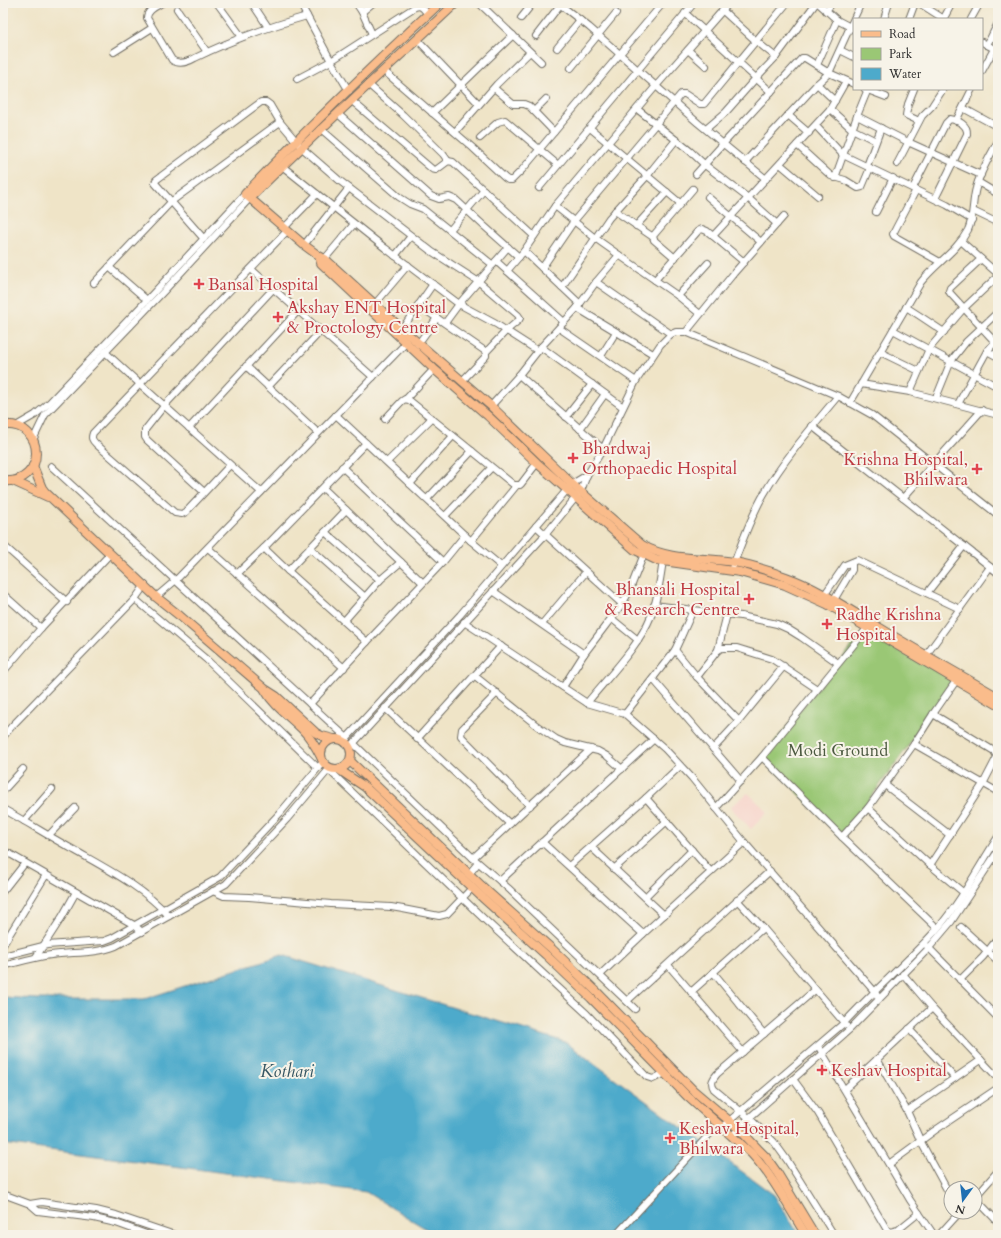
<svg xmlns="http://www.w3.org/2000/svg" width="1001" height="1238" viewBox="0 0 1001 1238" font-family="Cardo,serif">
<style>
.built{fill:#f7d1c8}
.green{fill:#9ac775;stroke:#627950}
.water{fill:#4daacb;stroke:#3c6a7b}
.lines{fill:none;stroke-linecap:round;stroke-linejoin:round}
.minor-casing{stroke:#706c62;stroke-width:8}
.major-casing{stroke:#706c62;stroke-width:10}
.minor{stroke:#fff;stroke-width:6}
.major{stroke:#fabc8b;stroke-width:8}
.health-dot{fill:#e0444e;stroke:#f7f3e8;stroke-width:1.5}
.labels{text-anchor:middle;stroke-width:4;stroke-linejoin:round;paint-order:stroke}
.health-label{font-size:17px;fill:#be3a42;stroke:#f7f3e8;text-anchor:start}
.park-label{font-size:17px;fill:#4c5a41;stroke:#f7f3e8}
.water-label{font-size:18px;font-style:italic;fill:#375763;stroke:#f7f3e8}
</style>
<rect width="100%" height="100%" fill="#f7f3e8"/>
<filter id="ink" filterUnits="userSpaceOnUse"><feTurbulence type="fractalNoise" baseFrequency=".025" numOctaves="2"/><feDisplacementMap in="SourceGraphic" scale="8" xChannelSelector="R" yChannelSelector="G"/><feConvolveMatrix kernelMatrix="1 2 1 2 8 2 1 2 1" color-interpolation-filters="sRGB"/></filter>
<filter id="wash" filterUnits="userSpaceOnUse"><feTurbulence type="fractalNoise" baseFrequency=".012" numOctaves="4" result="noise"/><feDisplacementMap in="SourceGraphic" scale="16" xChannelSelector="R" yChannelSelector="G"/><feGaussianBlur stdDeviation="0.9" result="paint"/><feColorMatrix in="noise" values="0 0 0 0 0 0 0 0 0 0 0 0 0 0 0 0 0 1.4 0 .05"/><feComposite in="paint" operator="in"/></filter>
<g filter="url(#wash)">
<rect width="100%" height="100%" fill="#efe4c7"/>
<path class="built" d="M748 793 768 812 751 829 730 807Z"/>
<path class="green" d="M865 630 956 680 842 837 762 757Z"/>
<path class="water" d="M282 955 565 1042 774 1195 799 1235H436L366 1192 166 1165 3 1144V997L38 999H144Z"/>
</g>
<g filter="url(#ink)">
<g class="lines">
<g class="minor-casing">
<g id="minor">
<path d="M162 3C156 7 147 10 147 18L172 60C179 65 188 62 195 58 231 40 268 27 307 16"/>
<path d="M217 3 242 37"/>
<path d="M252 3 268 27"/>
<path d="M300 3 331 61 349 91"/>
<path d="M356 3 362 12 372 34"/>
<path d="M479 3 541 62"/>
<path d="M558 3 589 27 698 123 766 179"/>
<path d="M818 3 837 20 854 29"/>
<path d="M919 3 944 19"/>
<path d="M177 9 207 52"/>
<path d="M722 10 756 41 776 57"/>
<path d="M826 11 832 3"/>
<path d="M362 12 373 3"/>
<path d="M685 13 771 92"/>
<path d="M521 18 533 3"/>
<path d="M944 18 952 3"/>
<path d="M884 19 889 3"/>
<path d="M909 19 915 3"/>
<path d="M971 19 980 3"/>
<path d="M536 36 560 5"/>
<path d="M417 39 479 104"/>
<path d="M982 42 998 51"/>
<path d="M987 45 998 23"/>
<path d="M557 48 580 20"/>
<path d="M688 50 706 66"/>
<path d="M840 50 854 57"/>
<path d="M114 52 152 28"/>
<path d="M817 65 837 20"/>
<path d="M571 68 616 13"/>
<path d="M384 71 473 148 505 178 508 180H512L522 170 663 3"/>
<path d="M982 71 994 49"/>
<path d="M756 78 776 57 816 3"/>
<path d="M297 79 331 61 415 7C422 4 424 10 428 14"/>
<path d="M368 84 403 115 443 154 448 161"/>
<path d="M817 84 835 101"/>
<path d="M494 88 513 104H524L529 106 554 132"/>
<path d="M865 89 886 97"/>
<path d="M914 89 908 104 906 115 919 121"/>
<path d="M352 101 432 169 436 170 448 161 453 162 534 236"/>
<path d="M963 108 998 127"/>
<path d="M637 109 690 151 705 165 748 198 777 224"/>
<path d="M830 109 852 129 876 141"/>
<path d="M534 111 546 99"/>
<path d="M432 113 513 35"/>
<path d="M338 114 431 196 439 199 449 197 456 200 483 225 519 257"/>
<path d="M788 115 809 133"/>
<path d="M857 116 908 142 981 175"/>
<path d="M956 121 972 89"/>
<path d="M816 126 843 155 947 205 972 220"/>
<path d="M590 128 680 203"/>
<path d="M321 129 399 197 410 204 423 209 493 265"/>
<path d="M706 129 726 112 756 78"/>
<path d="M455 132 497 84 530 52"/>
<path d="M480 138 498 122 505 120 558 165"/>
<path d="M797 145 831 176 845 180 858 188 862 187 870 168"/>
<path d="M745 162 817 84 829 73 861 3"/>
<path d="M780 164 818 196"/>
<path d="M897 164 922 116 932 106 943 89"/>
<path d="M282 166 385 248 459 304 496 324 538 351"/>
<path d="M867 166 881 128"/>
<path d="M696 174 723 144 802 58H805L829 73 854 84"/>
<path d="M835 178 857 116 868 89"/>
<path d="M978 182 998 194"/>
<path d="M539 188 694 3"/>
<path d="M913 188 946 123 950 119C958 120 968 125 967 134L935 199"/>
<path d="M916 190 896 228 893 234 894 236 940 262"/>
<path d="M708 197 761 242"/>
<path d="M555 206 595 238 619 255"/>
<path d="M615 211 653 237"/>
<path d="M973 211 998 223"/>
<path d="M876 212 893 178"/>
<path d="M636 226 667 192"/>
<path d="M284 228 317 194"/>
<path d="M450 230 484 190"/>
<path d="M713 236 830 109 846 81"/>
<path d="M204 239 155 183 156 180 261 102H266L270 105 280 122 302 148 340 181 431 251 479 282 518 315 520 318 519 320 506 331 486 352"/>
<path d="M961 241 998 274"/>
<path d="M304 245 349 188"/>
<path d="M524 251 580 304"/>
<path d="M395 256 411 236"/>
<path d="M675 258 654 240 653 236 693 189"/>
<path d="M981 259 950 288 949 291 950 293 995 342"/>
<path d="M323 261 354 224"/>
<path d="M496 261 564 322"/>
<path d="M109 267 147 300"/>
<path d="M542 268 574 221 681 94H685L700 104H704L787 3"/>
<path d="M251 269 373 377"/>
<path d="M507 271 524 251 555 206 656 86 729 3"/>
<path d="M655 280 698 231 702 229 707 231 744 262"/>
<path d="M596 282 671 334"/>
<path d="M94 283 172 201 280 122"/>
<path d="M562 287 609 218 647 176 676 140"/>
<path d="M678 296 708 263"/>
<path d="M375 304 408 265"/>
<path d="M418 305 485 351 486 354V356L462 381"/>
<path d="M906 307 920 316 944 332"/>
<path d="M577 308 653 354"/>
<path d="M445 323 459 304 508 247"/>
<path d="M559 328 636 381"/>
<path d="M402 329 433 284"/>
<path d="M893 330 998 387"/>
<path d="M686 332 734 273 784 216"/>
<path d="M418 344 437 318"/>
<path d="M541 347 623 407"/>
<path d="M987 351 998 357"/>
<path d="M105 352 140 384 261 492"/>
<path d="M880 352 919 371"/>
<path d="M601 356 616 332"/>
<path d="M246 366 318 433"/>
<path d="M519 375 603 449"/>
<path d="M861 384 910 392 998 415"/>
<path d="M268 387 321 331"/>
<path d="M910 392 929 349 964 308 998 276"/>
<path d="M936 398 951 361 966 342 998 312"/>
<path d="M406 399 434 369"/>
<path d="M850 403 921 282C935 264 957 251 968 230 974 217 972 202 976 188 980 172 990 156 998 141"/>
<path d="M958 404 987 351 998 339"/>
<path d="M491 406 519 375 541 347 577 308 596 282 619 255 678 296 700 314"/>
<path d="M336 415 471 541 501 566"/>
<path d="M566 417 592 384"/>
<path d="M385 419 402 401 405 399 409 400 514 485H520L521 484 537 463"/>
<path d="M16 426 35 415 49 403 147 300 245 194"/>
<path d="M812 426 998 573"/>
<path d="M189 428 298 311"/>
<path d="M580 429 605 394"/>
<path d="M33 440 45 415 164 291 250 198"/>
<path d="M387 462 432 418"/>
<path d="M230 465 186 512 182 514 175 513 96 444C92 440 91 438 93 433L287 231"/>
<path d="M51 466 347 738"/>
<path d="M342 467 443 562"/>
<path d="M410 484 453 436"/>
<path d="M323 488 422 582"/>
<path d="M204 492 147 440 145 437V430L164 406 273 289"/>
<path d="M903 498 982 410"/>
<path d="M427 499 472 451"/>
<path d="M445 516 491 468"/>
<path d="M536 526 622 604"/>
<path d="M325 532 380 580"/>
<path d="M471 541 516 486"/>
<path d="M3 545 67 602"/>
<path d="M208 548 344 668"/>
<path d="M264 548 288 571 367 642"/>
<path d="M310 548 365 597"/>
<path d="M288 571 346 510"/>
<path d="M731 571C741 545 750 518 764 494 784 459 812 427 838 396"/>
<path d="M237 574 264 548 366 443"/>
<path d="M493 591 584 654"/>
<path d="M927 593 964 546"/>
<path d="M3 594 41 628"/>
<path d="M825 594 845 565 857 560 960 609"/>
<path d="M156 597 176 580 406 343"/>
<path d="M135 599 207 660 318 768"/>
<path d="M834 600 852 570V563"/>
<path d="M654 605 741 616 777 624 788 629 801 637 838 663"/>
<path d="M611 618 638 640"/>
<path d="M344 621 380 580 401 562"/>
<path d="M464 622 587 703 625 714 665 749 692 778 744 842 875 992 879 999"/>
<path d="M542 624 586 572"/>
<path d="M675 650 697 677 739 721"/>
<path d="M718 650 727 614"/>
<path d="M924 658 990 567"/>
<path d="M3 672 41 628 110 554"/>
<path d="M475 676 536 725 556 739 565 743 598 751 607 756 622 769"/>
<path d="M697 677 718 650 722 648H737L772 659 817 689"/>
<path d="M653 679 741 781"/>
<path d="M563 687 584 654 622 604 629 592 644 554"/>
<path d="M497 693 462 729 461 736 530 806"/>
<path d="M587 703C608 677 639 646 651 616 658 599 660 579 663 561"/>
<path d="M310 704 367 642 443 562 465 535"/>
<path d="M385 708 510 824"/>
<path d="M625 714 675 650 681 637 693 610"/>
<path d="M3 737 12 726 135 599 145 585"/>
<path d="M417 739 501 646"/>
<path d="M344 741 460 615 572 484 587 475"/>
<path d="M353 743 473 858 508 888 635 1009"/>
<path d="M914 744 998 792"/>
<path d="M350 747 545 535 581 491 587 475 603 449 636 381 660 345 671 334 676 332H686L693 335 838 396 872 415 998 515"/>
<path d="M713 749 739 721 784 666"/>
<path d="M762 757 842 837 937 928"/>
<path d="M329 770 484 919 587 1014 647 1077 653 1079 665 1073"/>
<path d="M885 785 950 835"/>
<path d="M3 791 23 769"/>
<path d="M646 798 711 872"/>
<path d="M716 808 762 757 869 626"/>
<path d="M868 808 930 865 964 893"/>
<path d="M3 809C27 822 50 837 74 850 107 869 143 887 169 916"/>
<path d="M24 821 52 789"/>
<path d="M49 835 75 808"/>
<path d="M842 837 868 808 914 744 933 714 958 678"/>
<path d="M542 842 643 934"/>
<path d="M591 847 664 915"/>
<path d="M3 850 134 925 142 932"/>
<path d="M473 858 591 749"/>
<path d="M930 865 983 784 997 757 994 751 933 714"/>
<path d="M569 866 646 798 680 766"/>
<path d="M614 869 667 821"/>
<path d="M469 874 478 863"/>
<path d="M500 881 654 739"/>
<path d="M3 891 25 863"/>
<path d="M213 891 224 896 249 897 331 904 391 907 403 909 439 916 447 914 472 888"/>
<path d="M645 897 692 850"/>
<path d="M737 900 763 928 846 1025"/>
<path d="M961 927 998 961"/>
<path d="M3 945 46 875"/>
<path d="M926 945 998 1018"/>
<path d="M3 956 47 945 104 941 112 938 220 877 280 813 323 762"/>
<path d="M36 957 62 917 76 892"/>
<path d="M668 965 743 1052"/>
<path d="M3 966C19 962 35 957 51 955 73 952 96 954 116 946L226 884 287 819 330 768"/>
<path d="M713 972 764 1034"/>
<path d="M903 974 932 1008 998 1078"/>
<path d="M600 975 643 934 744 842"/>
<path d="M960 980 983 957 998 938"/>
<path d="M815 990 717 1074C713 1079 710 1083 714 1089L749 1118 774 1142 787 1160 834 1235"/>
<path d="M691 992 763 928"/>
<path d="M627 1001 770 871"/>
<path d="M909 1029 955 1078"/>
<path d="M820 1049 910 1200 934 1235"/>
<path d="M877 1059 907 1111 921 1142 951 1197"/>
<path d="M793 1079 818 1113 887 1230 890 1232 898 1230 919 1213"/>
<path d="M845 1089 932 1008"/>
<path d="M907 1111 981 1060"/>
<path d="M722 1127 844 1023C874 990 908 962 938 928 962 900 978 868 998 837"/>
<path d="M732 1136 749 1118 850 1029 929 948 951 922 998 851"/>
<path d="M889 1164 934 1131 998 1088"/>
<path d="M3 1194 30 1204 38 1211 94 1218 116 1223 149 1235"/>
<path d="M975 1197 998 1171"/>
<path d="M975 1198 998 1222"/>
<path d="M30 1204 42 1202 96 1210 116 1215 175 1235"/>
<path d="M616 1235 719 1124"/>
<path d="M939 1235 960 1212"/>
<path d="M996 1235 998 1233"/>
</g>
</g>
<g class="major-casing">
<g id="major">
<path d="M440 3C373 65 308 128 245 194L304 245 319 256 325 259 402 329 491 406 572 484 642 545C669 561 703 557 734 562 751 565 770 571 786 577 820 589 849 610 880 628 919 652 959 674 998 697"/>
<path d="M250 198C317 131 387 68 456 3"/>
<path d="M319 256 321 263 434 369 488 416 537 463 635 550 656 560 740 572 785 585 827 604 895 644 998 705"/>
<path d="M3 425C47 421 47 485 3 481"/>
<path d="M33 466 42 488 45 492 156 597 180 616 265 689 276 696 316 733 322 736 334 739"/>
<path d="M13 481 48 497"/>
<path d="M265 690C274 706 289 716 302 729 310 737 316 747 321 757"/>
<circle cx="336" cy="754" r="15"/>
<path d="M350 761 488 892 552 949 597 992 693 1090 739 1129 758 1149 766 1157 778 1174 815 1235"/>
<path d="M338 769 365 787 483 898 546 955 591 998 687 1096 752 1154C774 1178 789 1208 806 1235"/>
</g>
</g>
<use href="#minor" class="minor"/>
<use href="#major" class="major"/>
</g>
</g>
<g class="health-dot">
<path d="M197 278h4v4h4v4h-4v4h-4v-4h-4v-4h4z"/>
<path d="M276 311h4v4h4v4h-4v4h-4v-4h-4v-4h4z"/>
<path d="M571 452h4v4h4v4h-4v4h-4v-4h-4v-4h4z"/>
<path d="M975 463h4v4h4v4h-4v4h-4v-4h-4v-4h4z"/>
<path d="M747 593h4v4h4v4h-4v4h-4v-4h-4v-4h4z"/>
<path d="M825 618h4v4h4v4h-4v4h-4v-4h-4v-4h4z"/>
<path d="M820 1064h4v4h4v4h-4v4h-4v-4h-4v-4h4z"/>
<path d="M668 1132h4v4h4v4h-4v4h-4v-4h-4v-4h4z"/>
</g>
<g class="labels">
<g class="health-label">
<text x="208" y="290">Bansal Hospital</text>
<text x="287" y="313">Akshay ENT Hospital<tspan x="287" dy="20">&amp; Proctology Centre</tspan></text>
<text x="582" y="454">Bhardwaj<tspan x="582" dy="20">Orthopaedic Hospital</tspan></text>
<text x="968" y="465" text-anchor="end">Krishna Hospital,<tspan x="968" dy="20">Bhilwara</tspan></text>
<text x="740" y="595" text-anchor="end">Bhansali Hospital<tspan x="740" dy="20">&amp; Research Centre</tspan></text>
<text x="836" y="620">Radhe Krishna<tspan x="836" dy="20">Hospital</tspan></text>
<text x="831" y="1076">Keshav Hospital</text>
<text x="679" y="1134">Keshav Hospital,<tspan x="679" dy="20">Bhilwara</tspan></text>
</g>
<g class="park-label">
<text x="838" y="756">Modi Ground</text>
</g>
<g class="water-label">
<text x="287" y="1077">Kothari</text>
</g>
</g>
<rect width="1001" height="1238" fill="none" stroke="#f7f3e8" stroke-width="16"/>
<rect x="853" y="18" width="130" height="72" fill="#f7f3e8" stroke="#a5a39c"/>
<rect x="861" y="31" width="20" height="6" fill="#fabc8b" stroke="#a5a39c"/>
<text x="889" y="38" font-size="12" fill="#2b2b2b">Road</text>
<rect x="861" y="48" width="20" height="12" fill="#9ac775" stroke="#a5a39c"/>
<text x="889" y="58" font-size="12" fill="#2b2b2b">Park</text>
<rect x="861" y="68" width="20" height="12" fill="#4daacb" stroke="#a5a39c"/>
<text x="889" y="78" font-size="12" fill="#2b2b2b">Water</text>
<g transform="translate(963 1200) rotate(195)"><circle r="19" fill="#f7f3e8" stroke="#a5a39c"/>
<path d="M0-3L7 15L0 10L-7 15Z" fill="#1f6fb2"/>
<text y="-6" font-size="11" font-weight="bold" text-anchor="middle" fill="#2b2b2b">N</text>
</g>
</svg>
